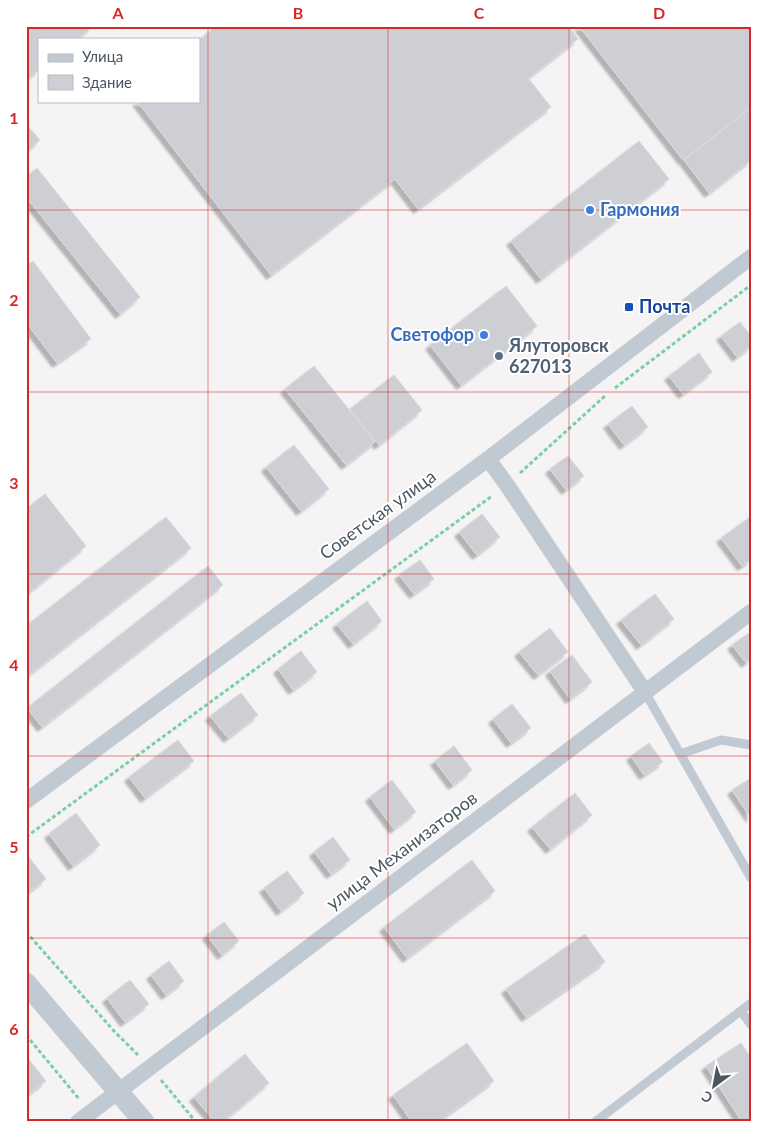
<svg xmlns="http://www.w3.org/2000/svg" width="777" height="1148" viewBox="0 0 777 1148" font-family="Lato,sans-serif">
<style>
.building{fill:#cdcfd5;stroke:#d7d9de;filter:url(#shadow)}
.lines{fill:none;stroke-linecap:round;stroke-linejoin:round}
.path{stroke:#7ad0a6;stroke-width:3;stroke-dasharray:4 2.5;stroke-linecap:butt}
.service{stroke:#c1cad2;stroke-width:9}
.minor{stroke:#c1cad2;stroke-width:16}
.tertiary{stroke:#c1cad2;stroke-width:21}
.grid{fill:none;stroke:#d62828;stroke-width:1;stroke-opacity:0.55}
.shop-dot{fill:#3f7fe0;stroke:#fff;stroke-width:2}
.transit-dot{fill:#1a4fb4;stroke:#fff;stroke-width:2}
.service-dot{fill:#5c6f8a;stroke:#fff;stroke-width:2}
.labels{text-anchor:middle;stroke-width:4;stroke-linejoin:round;paint-order:stroke}
.shop-label{font-size:18px;font-weight:bold;fill:#366cbe;stroke:#fff;text-anchor:start}
.transit-label{font-size:18px;font-weight:bold;fill:#164399;stroke:#fff;text-anchor:start}
.service-label{font-size:18px;font-weight:bold;fill:#4e5e75;stroke:#fff;text-anchor:start}
.street-label{font-size:18px;fill:#4a5661;stroke:#fff}
.neatline{fill:none;stroke:#d62828;stroke-width:2}
.grid-label{font-size:16px;text-anchor:middle;font-weight:bold;fill:#d62828}
</style>
<defs>
<filter id="shadow"><feDropShadow dx="-4.5" dy="4.5" stdDeviation="1" flood-color="#0004"/></filter>
</defs>
<rect width="100%" height="100%" fill="#f5f3f3"/>
<g class="building">
<path d="M93 26 77 39H39V70L26 80 27 26Z"/>
<path d="M216 26H568L578 39 528 78 551 107 418 209 395 179 271 275 137 101H199V40Z"/>
<path d="M579 26H751V107L683 160Z"/>
<path d="M751 108V160L709 193 684 160Z"/>
<path d="M26 124 40 140 26 152Z"/>
<path d="M639 141 669 179 541 279 511 241Z"/>
<path d="M37 168 140 297 120 314 26 197V177Z"/>
<path d="M33 261 91 339 57 363 26 322V266Z"/>
<path d="M506 286 537 326 461 385 430 345Z"/>
<path d="M740 322 751 336V346L737 357 721 336Z"/>
<path d="M699 353 712 372 683 394 669 376Z"/>
<path d="M314 366 375 442 346 465 285 389Z"/>
<path d="M394 375 422 410 379 445 350 409Z"/>
<path d="M632 406 648 427 624 445 608 424Z"/>
<path d="M294 445 329 489 301 511 266 467Z"/>
<path d="M568 456 584 476 566 490 550 469Z"/>
<path d="M45 494 86 546 26 595V509Z"/>
<path d="M482 514 500 537 477 555 459 532Z"/>
<path d="M166 517 191 548 26 677V626Z"/>
<path d="M750 517 751 560 742 566 721 538Z"/>
<path d="M420 560 434 579 414 594 399 575Z"/>
<path d="M208 566 223 585 42 727 27 708Z"/>
<path d="M655 594 674 619 641 645 621 620Z"/>
<path d="M367 601 382 621 353 644 337 624Z"/>
<path d="M550 628 568 652 538 675 519 652Z"/>
<path d="M749 633 751 636V659L746 663 732 645Z"/>
<path d="M301 651 317 672 293 690 278 669Z"/>
<path d="M572 655 592 682 570 699 550 671Z"/>
<path d="M241 693 258 715 228 738 210 716Z"/>
<path d="M512 704 531 728 511 743 493 719Z"/>
<path d="M178 740 194 761 145 798 129 777Z"/>
<path d="M649 743 663 762 644 775 631 756Z"/>
<path d="M454 746 472 770 453 785 435 761Z"/>
<path d="M751 778V818L732 790Z"/>
<path d="M392 780 416 812 394 829 370 797Z"/>
<path d="M575 793 592 815 550 849 532 827Z"/>
<path d="M76 813 100 845 73 866 49 834Z"/>
<path d="M333 837 350 860 331 874 314 852Z"/>
<path d="M28 856 46 879 26 894V857Z"/>
<path d="M472 860 495 891 407 958 384 927Z"/>
<path d="M287 871 304 893 281 911 264 888Z"/>
<path d="M224 922 239 941 222 955 207 935Z"/>
<path d="M585 934 605 962 526 1017 506 989Z"/>
<path d="M169 961 184 981 166 995 151 975Z"/>
<path d="M130 980 149 1004 125 1022 107 998Z"/>
<path d="M467 1043 494 1081 437 1122H412L393 1095Z"/>
<path d="M741 1043 751 1058V1122H742L706 1066Z"/>
<path d="M245 1054 269 1083 222 1122H215L194 1097Z"/>
<path d="M27 1057 46 1081 26 1096V1058Z"/>
</g>
<g class="lines">
<g class="path">
<path d="M615 388 751 285"/>
<path d="M520 473 606 395"/>
<path d="M26 837 492 496"/>
<path d="M26 932 114 1031 138 1055"/>
<path d="M26 1035 79 1099"/>
<path d="M161 1080 196 1122"/>
</g>
<g class="service">
<path d="M645 692 751 878"/>
<path d="M680 754 721 740 751 745"/>
<path d="M741 1011 751 1025"/>
<path d="M595 1122 751 1003"/>
</g>
<g class="minor">
<path d="M488 459 507 485 645 692"/>
<path d="M26 801 488 459 751 257"/>
<path d="M78 1122 751 612"/>
</g>
<path class="tertiary" d="M26 983 144 1122"/>
</g>
<path class="grid" d="M208 26V1122M388 26V1122M569 26V1122M26 210H751M26 392H751M26 574H751M26 756H751M26 938H751"/>
<g class="shop-dot">
<circle cx="590" cy="210" r="5"/>
<circle cx="484" cy="335" r="5"/>
</g>
<rect class="transit-dot" x="624" y="302" width="10" height="10" rx="2.5"/>
<circle class="service-dot" cx="499" cy="356" r="5"/>
<g class="labels">
<g class="shop-label">
<text x="600" y="216">Гармония</text>
<text x="474" y="341" text-anchor="end">Светофор</text>
</g>
<g class="transit-label">
<text x="639" y="313">Почта</text>
</g>
<g class="service-label">
<text x="509" y="352">Ялуторовск<tspan x="509" dy="21">627013</tspan></text>
</g>
<g class="street-label">
<text transform="translate(378 515) rotate(-36)" y="6">Советская улица</text>
<text transform="translate(402 851) rotate(-37)" y="6">улица Механизаторов</text>
</g>
</g>
<rect width="777" height="1148" fill="none" stroke="#ffffff" stroke-width="55"/>
<rect x="38" y="38" width="162" height="65" fill="#ffffff" stroke="#b7bbc0"/>
<rect x="48" y="54" width="25" height="8" fill="#c1cad2" stroke="#b7bbc0"/>
<text x="82" y="62" font-size="15" fill="#4a5661">Улица</text>
<rect x="48" y="75" width="25" height="15" fill="#cdcfd5" stroke="#b7bbc0"/>
<text x="82" y="88" font-size="15" fill="#4a5661">Здание</text>
<g transform="translate(714 1086) rotate(212)" stroke="#ffffff" stroke-width="4" paint-order="stroke">
<path d="M0-4L9 19L0 12L-9 19Z" fill="#4a5661"/>
<text y="-8" font-size="14" font-weight="bold" text-anchor="middle" fill="#4a5661">С</text>
</g>
<rect x="28" y="28" width="722" height="1092" class="neatline"/>
<g class="grid-label">
<text x="118" y="19">A</text>
<text x="298" y="19">B</text>
<text x="479" y="19">C</text>
<text x="659" y="19">D</text>
<text x="14" y="124">1</text>
<text x="14" y="306">2</text>
<text x="14" y="489">3</text>
<text x="14" y="671">4</text>
<text x="14" y="853">5</text>
<text x="14" y="1035">6</text>
</g>
</svg>
